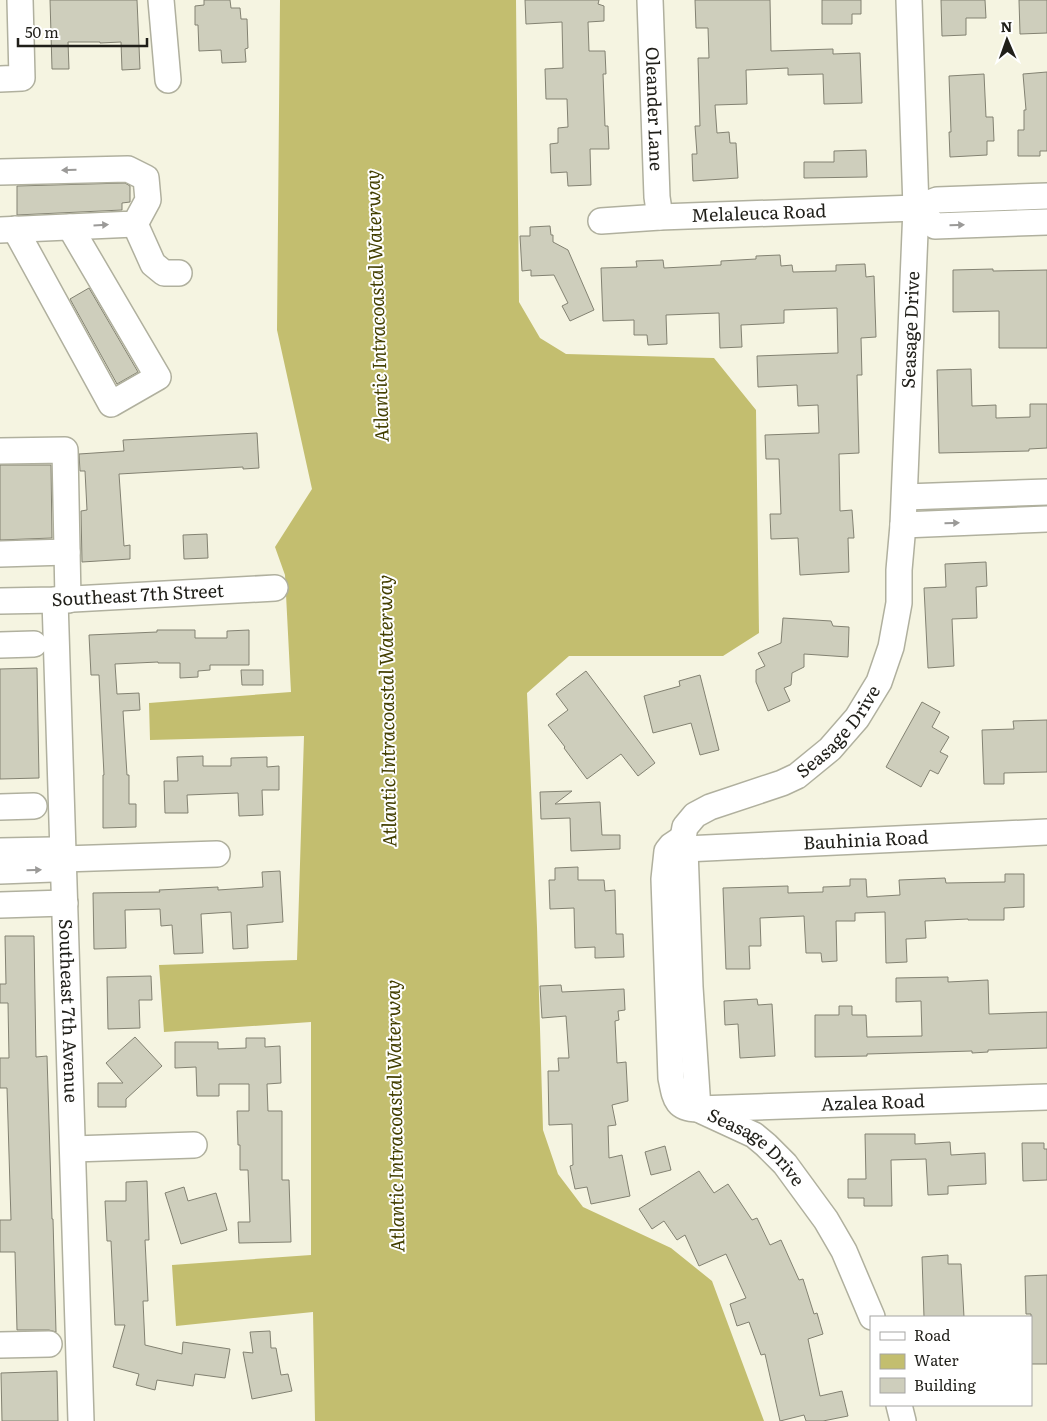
<svg xmlns="http://www.w3.org/2000/svg" width="1047" height="1421" viewBox="0 0 1047 1421" font-family="Literata,serif">
<style>
.water{fill:#c3be6f}
.building{fill:#cecebc;stroke:#838272}
.lines{fill:none;stroke-linecap:round;stroke-linejoin:round}
.minor-casing{stroke:#b0b09e;stroke-width:28}
.minor{stroke:#fff;stroke-width:25}
.oneway{fill:#9b9a98}
.labels{text-anchor:middle;stroke-width:4;stroke-linejoin:round;paint-order:stroke}
.street-label{font-size:18px;fill:#201f19;stroke:#fff}
.water-label{font-size:19px;font-style:italic;fill:#433f00;stroke:#fff}
</style>
<rect width="100%" height="100%" fill="#f5f4e1"/>
<path class="water" d="M280 0H516L519 302 540 338 566 354 714 358 756 410 759 633 723 656H569L527 693 537 927 543 1130 558 1174 583 1207 671 1248 712 1281 764 1421H315L313 1312 176 1326 172 1265 311 1255V1022L164 1032 159 965 297 960 304 736 150 740 149 703 291 692 285 575 275 547 312 489 277 330Z"/>
<g class="building">
<path d="M50 0H137L140 69 122 70 121 42 100 43V42H68L69 69H52Z"/>
<path d="M204 0H230L231 8H240L241 19H247L248 48 245 49 246 62 222 63 221 50 199 51 198 25H195V6L204 5Z"/>
<path d="M525 0H599L598 4 604 6V21L588 22 589 51H605L606 74H603L605 126H608L609 149H590L591 185 568 186 567 172 551 173 550 144 558 143V128L568 127 567 99H546L545 69 563 68 562 22 526 24Z"/>
<path d="M695 0H770L771 51 833 49V54L860 53 862 103 824 104 823 74 788 75V68L746 70 747 104 715 105 717 133 729 132 730 143H736L738 178 693 181 692 154H697L695 126H700L698 58H709L708 28H696Z"/>
<path d="M822 0H861V14H852V24H822Z"/>
<path d="M941 0H985L986 18H966V35L942 36Z"/>
<path d="M1019 0H1047V33L1020 34Z"/>
<path d="M1047 72V151H1040V156H1018V130H1024V110H1026L1023 74Z"/>
<path d="M984 74 986 117H993L994 141H987V155L950 157 949 132H951L949 76Z"/>
<path d="M866 150 867 177 804 178V162H834V151Z"/>
<path d="M125 183 130 186V202L122 203V210L17 215V186Z"/>
<path d="M550 226 551 235H553V242L568 250 594 310 570 321 562 306 568 303 554 275 531 276V270L522 271 520 236H530V227Z"/>
<path d="M780 255 781 266 792 265 793 272 836 271V265L865 264 866 277 874 276 876 337 861 338 862 375H857L859 453 839 454 840 511 852 510 854 538H848L849 572 800 575 798 538 771 539 770 514H781L779 459H766L765 435 819 433 818 405 798 406 797 385 758 387 757 356 838 353 837 308 784 310V323L741 325 742 347 720 348 719 313 666 315 667 344 648 345 647 335H634V320L603 321 601 268 637 267 636 261 663 260 664 268 721 265V261L756 259V256Z"/>
<path d="M993 269V271L1047 270V348H999V311L953 312V270Z"/>
<path d="M89 288 138 372 117 384 70 299Z"/>
<path d="M971 369 972 406 996 405V418L1030 417V404H1047V448L1029 449V451L939 453 937 370Z"/>
<path d="M257 433 259 468 243 469V467L119 474 124 546 130 545V559L82 562 81 511 87 510 85 471H80L79 454 124 451 123 440Z"/>
<path d="M0 465H51L52 538 0 540Z"/>
<path d="M207 534 208 558 184 559 183 535Z"/>
<path d="M986 562 987 586 976 587 977 618 952 619 954 666 928 668 924 588 946 587 945 564Z"/>
<path d="M783 618 831 621 833 626 849 627 848 657 804 654V667L792 673 791 685 784 688 790 701 768 711 756 682V670L765 666 758 653 781 643Z"/>
<path d="M157 630H195V638H227V631L249 630V665H210V670L198 671V677L180 678V663H158V662L115 664 117 694 139 693 140 710 123 711 127 775H129V804H136V827L103 828V775H104L99 675H91L89 635 157 632Z"/>
<path d="M37 668 39 778 0 779V669Z"/>
<path d="M241 670H263V685H242Z"/>
<path d="M586 671 655 763 638 776 621 754 587 779 564 748 565 747 548 725 568 710 556 694Z"/>
<path d="M700 675 719 750 700 755 691 723 653 733 644 696 680 686 679 681Z"/>
<path d="M922 702 940 712 932 727 949 737 940 752 948 756 938 774 930 770 921 787 886 767Z"/>
<path d="M1047 720V772L1004 773V784H984L982 730 1014 729 1013 721Z"/>
<path d="M203 756V766H231V758L267 757V767L279 766V790H262L263 815 239 816 238 793 187 795 188 813H165L164 781H178L177 757Z"/>
<path d="M572 791 555 804 600 802 602 835H620V849L571 851 570 818 541 819 540 792Z"/>
<path d="M578 867V880H604L605 891 615 890 616 934H623L624 957 595 958V947L575 948 574 908 550 909 549 880H555V868Z"/>
<path d="M280 871 283 922 247 925 248 948 233 949 231 912 201 914 203 953 174 954 172 925 161 926 160 909 125 910 126 948 94 949 93 893 160 892 159 890 218 887V890L263 887 262 872Z"/>
<path d="M1005 874H1024V907L1004 908V920H968V919L925 921 926 938 906 939 907 962 886 963 885 912 855 913V921H836L837 961 822 962 821 953H806L804 916 760 918 761 946H749L750 969H726L723 888 788 886V893L823 892V887L850 886V879H866L867 897 900 895 899 880 945 878 946 883 1005 882Z"/>
<path d="M5 936H34L36 1057 47 1056 52 1219H53L56 1332 49 1330H17L15 1252H0V1220H11L7 1088H0V1058H9L8 1003H0V984H6Z"/>
<path d="M151 976 152 1000H139L140 1028 108 1029 107 977Z"/>
<path d="M948 977V982L988 980 989 1014 1047 1012V1048L988 1050V1052L972 1053V1051L867 1054V1056L815 1057V1015H839V1006H852V1015H866L867 1037 922 1036 921 1001 896 1002V978Z"/>
<path d="M561 985 562 992 624 989 625 1010 618 1011 619 1020 615 1021 617 1063 626 1062 628 1101 612 1105 616 1125 608 1126 609 1158 622 1155 630 1196 591 1204 587 1187 575 1189 570 1166 573 1165 572 1124 549 1125 548 1071H559L558 1058H569L566 1016 542 1018 540 986Z"/>
<path d="M757 999 758 1005 772 1004 775 1056 740 1058 738 1024 725 1025 724 1001Z"/>
<path d="M135 1037 162 1066 126 1099V1107H98V1083H123L106 1063Z"/>
<path d="M246 1038H265V1047L280 1046 281 1083 267 1084 268 1111H282V1180H289L291 1242 239 1243 238 1222H250L248 1170H240V1145H238L237 1111H249V1084H219V1096H197L196 1067 175 1068V1042H218V1049L246 1048Z"/>
<path d="M865 1134H915V1144L950 1142 951 1155 985 1153 986 1184 948 1186V1194L928 1195 926 1159 891 1160 892 1206H864V1198H848V1179H866Z"/>
<path d="M1022 1143H1044V1149H1047V1180L1023 1181Z"/>
<path d="M665 1146 671 1170 651 1175 645 1152Z"/>
<path d="M699 1171 714 1193 728 1184 752 1220 757 1218 770 1245 781 1240 799 1280 803 1279 814 1314 817 1313 823 1334 808 1339 820 1396 842 1391 848 1416 823 1421H806L804 1415 780 1421 765 1354 761 1355 749 1322 737 1326 730 1304 746 1298 726 1254 699 1266 685 1235 677 1240 664 1221 652 1229 639 1209Z"/>
<path d="M147 1181 149 1240H145L148 1301H143L145 1345 182 1354 183 1342 230 1349 225 1378 195 1374 193 1386 157 1380 155 1390 136 1385 139 1374 113 1367 125 1325H115L111 1241H107L105 1201H126V1182Z"/>
<path d="M184 1187 188 1201 216 1193 227 1230 181 1244 165 1193Z"/>
<path d="M948 1255V1264H961L964 1317H924L922 1257Z"/>
<path d="M1047 1275V1364H1031V1314H1026L1025 1276Z"/>
<path d="M270 1331 271 1348H276L281 1375 288 1374 292 1391 252 1399 243 1352 253 1353 250 1332Z"/>
<path d="M57 1371 58 1421H2L1 1373Z"/>
</g>
<g class="lines">
<g class="minor-casing">
<g id="minor">
<path d="M161 0 168 80"/>
<path id="s1" d="M650 0 657 197 660 217"/>
<path d="M0 79 22 78 20 0"/>
<path d="M0 172 128 169 146 178 148 200 135 224 0 230"/>
<path d="M916 208 935 226 1047 222"/>
<path id="s2" d="M601 221 660 217 916 208 937 200 1047 196"/>
<path d="M135 224 153 264 164 273H179"/>
<path d="M15 229 111 404 158 377 70 227"/>
<path d="M0 451 65 450 68 600"/>
<path d="M905 497 1047 492"/>
<path d="M903 525 1047 519"/>
<path d="M0 554 67 552"/>
<path id="s3" d="M55 600 81 1421"/>
<path id="s4" d="M0 601 55 600 275 588"/>
<path d="M0 645 34 644"/>
<path d="M0 807 34 806"/>
<path id="s5" d="M683 838 671 846 667 851 664 879 671 1078C675 1097 675 1109 698 1109L1047 1097"/>
<path id="s6" d="M685 849 1047 832"/>
<path d="M0 851 53 850 63 859"/>
<path d="M0 871 53 869 63 859 217 854"/>
<path d="M0 905 65 903"/>
<path id="s7" d="M698 1109 690 987 685 849 683 838 685 827 695 815 710 807 782 783 797 776 830 749 857 718 879 682 891 647 899 603V570L903 525 916 208 909 0"/>
<path id="s8" d="M702 1111 754 1135 766 1145 785 1164 826 1220 844 1251 872 1317"/>
<path d="M73 1149 194 1145"/>
<path d="M0 1345 49 1344"/>
<path d="M899 1405 903 1421"/>
</g>
</g>
<use href="#minor" class="minor"/>
</g>
<defs><path id="oneway-solid" d="M-6-.8H1V-3.2L6.5 0L1 3.2V.8H-6Z" transform="scale(1.25)"/></defs>
<g class="oneway">
<use href="#oneway-solid" transform="translate(69 170) rotate(178)"/>
<use href="#oneway-solid" transform="translate(101 225) rotate(-3)"/>
<use href="#oneway-solid" transform="translate(957 225) rotate(-2)"/>
<use href="#oneway-solid" transform="translate(952 523) rotate(-2)"/>
<use href="#oneway-solid" transform="translate(34 870) rotate(-2)"/>
</g>
<g class="labels">
<g class="street-label">
<text dy="6" stroke="none"><textPath href="#s1" startOffset="109">Oleander Lane</textPath></text>
<text dy="6" stroke="none"><textPath href="#s2" startOffset="158">Melaleuca Road</textPath></text>
<text dy="6" stroke="none"><textPath href="#s7" startOffset="889">Seasage Drive</textPath></text>
<text dy="6" stroke="none"><textPath href="#s4" startOffset="138">Southeast 7th Street</textPath></text>
<text dy="6" stroke="none"><textPath href="#s7" startOffset="469">Seasage Drive</textPath></text>
<text dy="6" stroke="none"><textPath href="#s6" startOffset="181">Bauhinia Road</textPath></text>
<text dy="6" stroke="none"><textPath href="#s3" startOffset="411">Southeast 7th Avenue</textPath></text>
<text dy="6" stroke="none"><textPath href="#s5" startOffset="470">Azalea Road</textPath></text>
<text dy="6" stroke="none"><textPath href="#s8" startOffset="66">Seasage Drive</textPath></text>
</g>
<g class="water-label">
<text transform="translate(377 306) rotate(-92)" y="7">Atlantic Intracoastal Waterway</text>
<text transform="translate(387 711) rotate(-91)" y="7">Atlantic Intracoastal Waterway</text>
<text transform="translate(395 1116) rotate(-91)" y="7">Atlantic Intracoastal Waterway</text>
</g>
</g>
<rect x="870" y="1316" width="162" height="90" fill="#ffffff" stroke="#a6a5a3"/>
<rect x="880" y="1332" width="25" height="8" fill="#ffffff" stroke="#a6a5a3"/>
<text x="914" y="1341" font-size="15" fill="#201f19">Road</text>
<rect x="880" y="1354" width="25" height="15" fill="#c3be6f" stroke="#a6a5a3"/>
<text x="914" y="1366" font-size="15" fill="#201f19">Water</text>
<rect x="880" y="1378" width="25" height="15" fill="#cecebc" stroke="#a6a5a3"/>
<text x="914" y="1391" font-size="15" fill="#201f19">Building</text>
<g transform="translate(1007 40) rotate(358)" stroke="#ffffff" stroke-width="4" paint-order="stroke">
<path d="M0-4L9 19L0 12L-9 19Z" fill="#201f19"/>
<text y="-8" font-size="14" font-weight="bold" text-anchor="middle" fill="#201f19">N</text>
</g>
<path d="M18 38v8h129v-8" fill="none" stroke="#201f19" stroke-width="2.5"/>
<text x="25" y="38" font-size="15" fill="#201f19" stroke="#ffffff" stroke-width="4" paint-order="stroke">50 m</text>
</svg>
